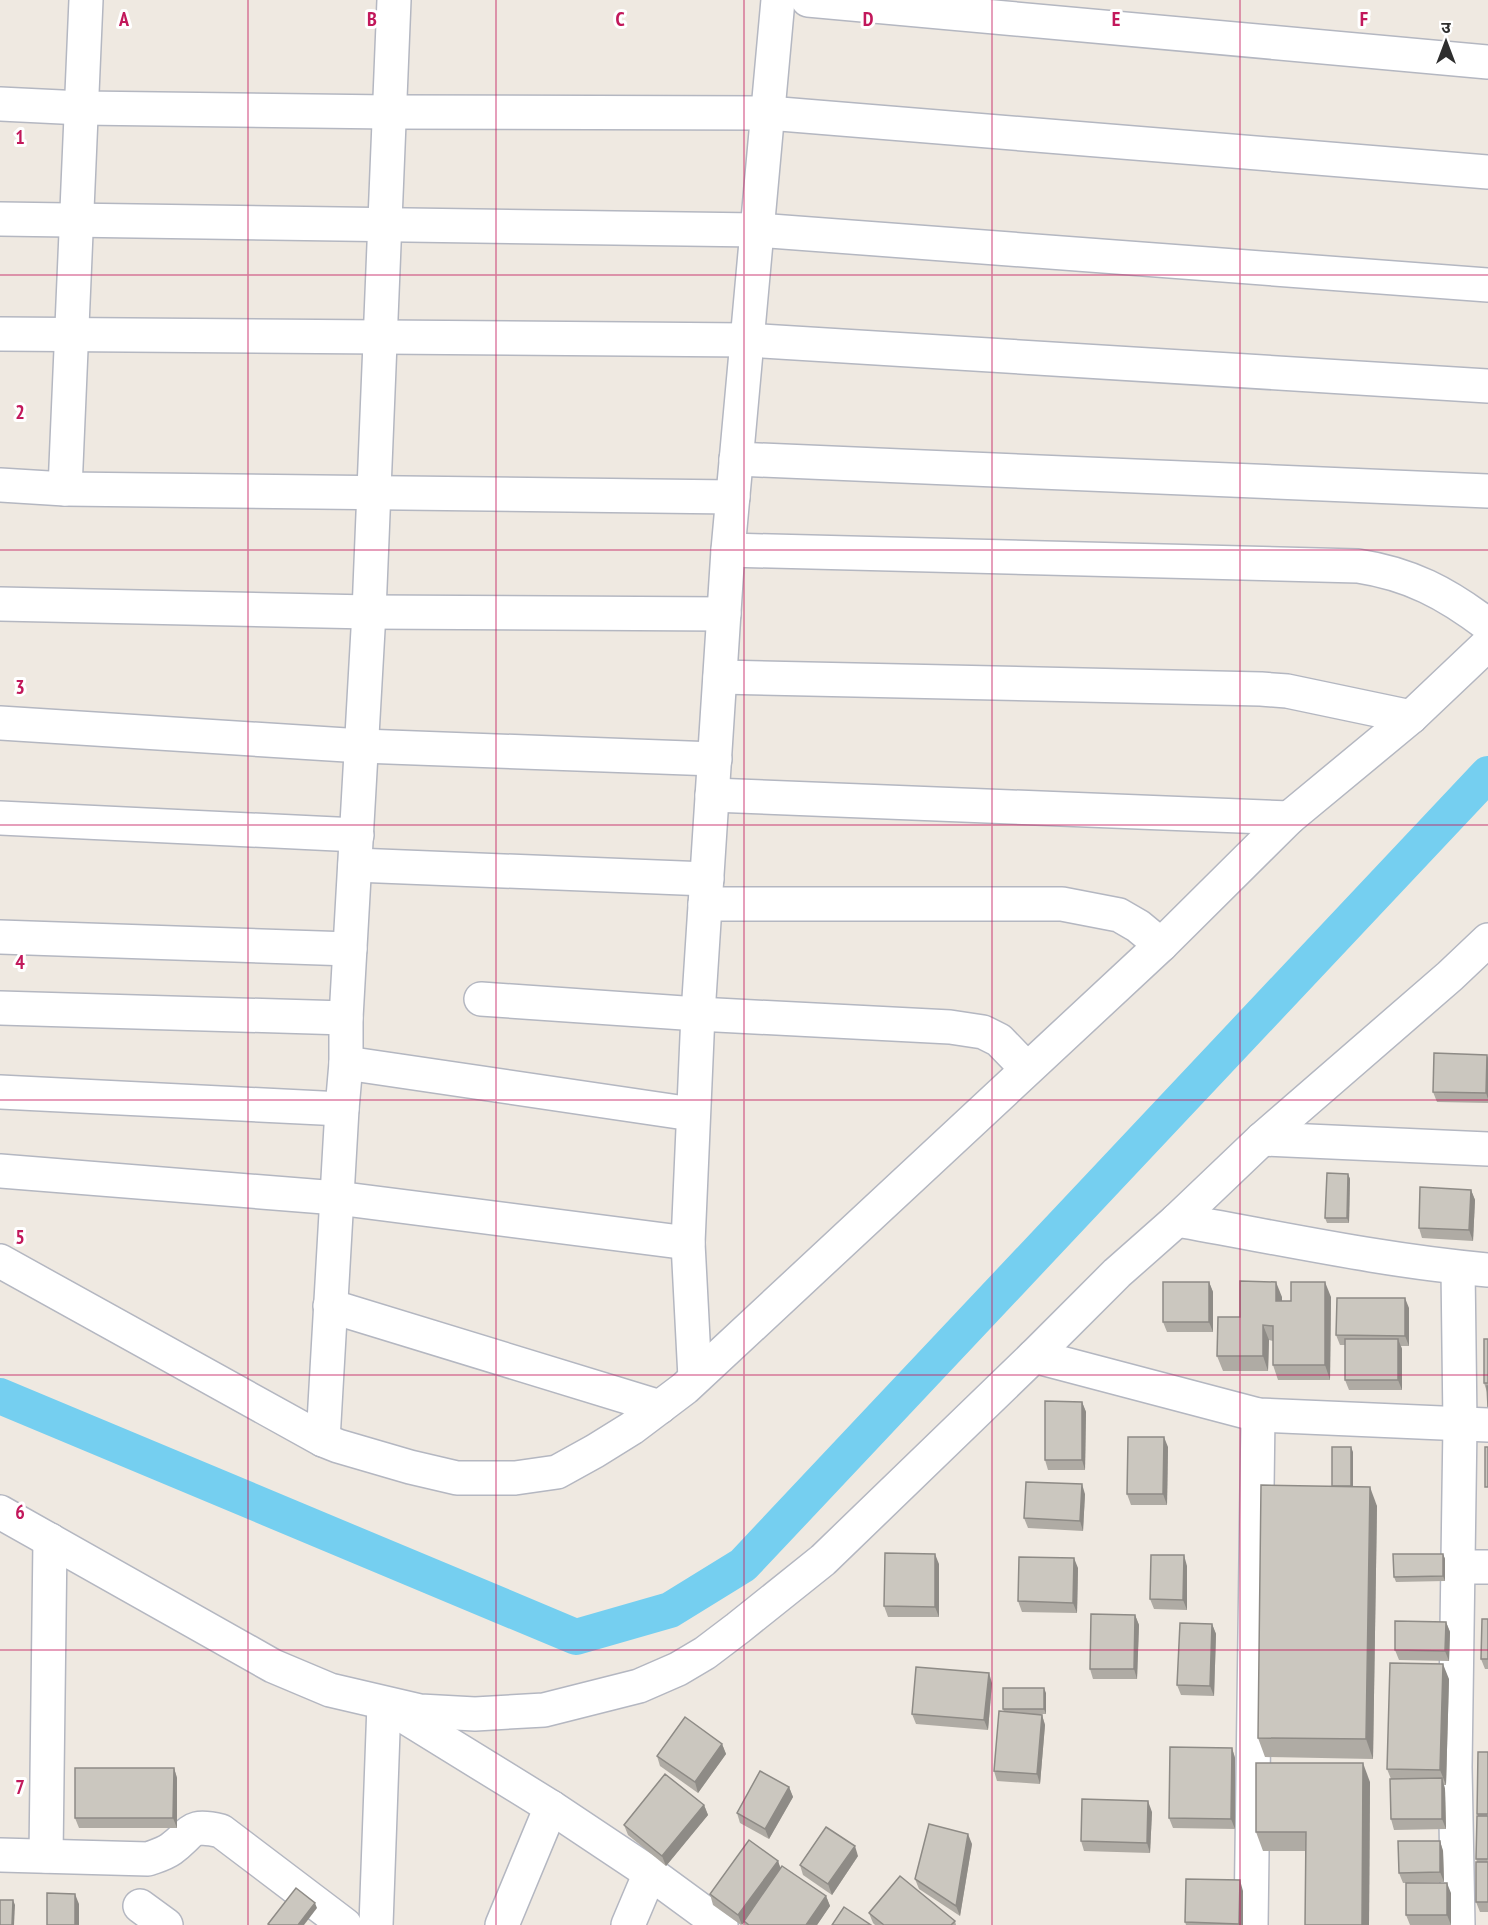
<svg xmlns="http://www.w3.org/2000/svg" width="1488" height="1925" viewBox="0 0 1488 1925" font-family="'PT Sans Narrow','Noto Sans Devanagari',sans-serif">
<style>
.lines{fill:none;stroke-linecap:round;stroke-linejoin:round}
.canal{stroke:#75cff0;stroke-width:36}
.minor-casing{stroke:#b4b7c1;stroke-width:36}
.tertiary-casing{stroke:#b4b7c1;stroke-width:36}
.minor{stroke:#fff;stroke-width:33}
.tertiary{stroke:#fff;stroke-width:33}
.wall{fill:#afaba4}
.shaded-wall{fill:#8e8b86}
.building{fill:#cbc7bf;stroke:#8e8b86;stroke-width:1.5}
.grid{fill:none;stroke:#c2185b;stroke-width:1.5;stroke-opacity:0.55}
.grid-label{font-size:20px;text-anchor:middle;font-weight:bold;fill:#c2185b;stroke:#fff;stroke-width:6;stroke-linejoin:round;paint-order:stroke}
</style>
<rect width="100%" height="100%" fill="#efe9e1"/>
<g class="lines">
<path class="canal" d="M0 1396 576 1637 670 1610 743 1565 1488 774"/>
<g class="minor-casing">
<g id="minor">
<path d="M808 0 1488 62"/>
<path d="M0 104 82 108 389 112 768 113 1488 172"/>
<path d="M0 219 757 230 1488 285"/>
<path d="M0 334 747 340 1488 386"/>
<path d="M736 459 1488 491"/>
<path d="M0 485 65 489 733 497"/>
<path d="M65 489 86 0"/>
<path d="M728 550 1358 566C1410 574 1446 593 1488 625"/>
<path d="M0 604 369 612 724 614"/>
<path d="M720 677 1261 689 1287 691 1411 717"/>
<path d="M0 723 362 746 715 759"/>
<path d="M712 795 1289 818"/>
<path d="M0 818 357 835"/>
<path d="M355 865 707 879"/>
<path d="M705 904H1062L1119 915 1138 926 1161 945"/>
<path d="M0 937 350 949"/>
<path d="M481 999 698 1014 950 1027 983 1032 999 1040 1027 1069"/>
<path d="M0 1008 346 1018"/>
<path d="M346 1063 692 1114"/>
<path d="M0 1092 342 1109"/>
<path d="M1262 1139 1488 1149"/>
<path d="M0 1171 337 1198 688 1243"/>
<path d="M1177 1220C1280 1238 1384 1261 1488 1270"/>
<path d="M1458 1268 1460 1424 1455 1767 1458 1925"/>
<path d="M330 1306 660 1407"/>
<path d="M1034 1356 1258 1415 1488 1425"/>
<path d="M695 1378 688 1243 698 1014 728 550 778 0"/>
<path d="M323 1440 342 1109 346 1063V1018L369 612 394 0"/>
<path d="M0 1512 273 1666 330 1690 420 1711 475 1714 544 1710 639 1686 678 1669 705 1653 738 1628 823 1560 1034 1356 1117 1273 1177 1220 1262 1139 1450 976 1488 940"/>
<path d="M1459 1567H1488"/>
<path d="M397 1712 551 1807 650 1873 721 1925"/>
<path d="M0 1855 148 1859C156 1856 164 1854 171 1849 193 1833 188 1823 221 1831L345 1925"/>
<path d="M46 1856 50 1540"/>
<path d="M140 1906 166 1925"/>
<path d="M376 1925 384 1704"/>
<path d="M502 1925 551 1807"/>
<path d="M628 1925 650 1873"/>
<path d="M1251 1925 1258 1415"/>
</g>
</g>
<g class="tertiary-casing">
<path id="tertiary" d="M0 1261 323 1440 338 1446 410 1467 457 1478H515L557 1472 595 1451 632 1428 685 1388 1161 945 1289 818 1411 717 1488 644"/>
</g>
<use href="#minor" class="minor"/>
<use href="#tertiary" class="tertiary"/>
</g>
<g class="wall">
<path d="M1488 1058V1103L1437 1102 1433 1092Z"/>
<path d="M1348 1174 1350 1179 1349 1223H1327L1325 1218Z"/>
<path d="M1471 1190 1475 1200 1473 1241 1422 1238 1419 1228Z"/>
<path d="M1209 1282 1213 1292V1332H1167L1163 1322Z"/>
<path d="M1282 1297V1301H1291L1331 1297 1330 1380H1278L1273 1365V1341L1269 1340 1268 1371H1223L1217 1356 1240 1317Z"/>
<path d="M1409 1308V1346H1401L1402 1349V1390H1349L1345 1380V1345H1340L1336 1335Z"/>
<path d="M1488 1339V1408L1487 1392 1484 1383Z"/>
<path d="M1082 1402 1086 1412 1085 1470H1048L1045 1460Z"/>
<path d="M1168 1447 1167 1505H1131L1127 1494Z"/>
<path d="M1353 1452V1487L1377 1506 1373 1759 1265 1757 1258 1738 1332 1486Z"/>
<path d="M1085 1494 1083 1531 1028 1528 1024 1518Z"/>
<path d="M1443 1554 1445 1559V1581L1396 1582 1394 1577Z"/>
<path d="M939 1564V1617H888L884 1606Z"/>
<path d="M1187 1566V1610L1154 1609 1150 1599Z"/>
<path d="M1078 1568 1077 1613 1022 1612 1018 1601Z"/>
<path d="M1135 1615 1139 1625 1137 1679H1093L1090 1669Z"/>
<path d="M1488 1619V1669H1485L1481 1659Z"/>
<path d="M1446 1622 1450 1632 1449 1661 1399 1660 1395 1650Z"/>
<path d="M1212 1624 1216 1634 1214 1696 1181 1695 1177 1685Z"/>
<path d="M1449 1679 1446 1785H1444L1445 1789 1446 1829 1394 1830 1391 1819V1779L1387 1769Z"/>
<path d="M992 1683 988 1730 916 1724 912 1714Z"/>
<path d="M1046 1693V1714H1036L1042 1715 1045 1725 1040 1784 997 1781 994 1771 1004 1712 1003 1709Z"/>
<path d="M722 1744 726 1754 698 1793 660 1766 657 1756Z"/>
<path d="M1232 1748 1235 1758V1829L1173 1828 1169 1818Z"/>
<path d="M1488 1752V1912H1480L1476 1902 1477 1862 1476 1859 1478 1816 1477 1814Z"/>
<path d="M174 1768 177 1778V1828H79L75 1818Z"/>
<path d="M1370 1782 1369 1925H1305V1851H1263L1256 1832Z"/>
<path d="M789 1787 793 1797 769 1839 740 1823 737 1813Z"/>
<path d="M704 1805 708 1815 666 1866 628 1835 624 1825Z"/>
<path d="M1152 1812 1150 1853 1084 1851 1081 1841Z"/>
<path d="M1440 1841 1443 1851 1444 1882 1403 1883 1399 1873Z"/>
<path d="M972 1844 960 1916 919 1889 915 1879Z"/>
<path d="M858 1856 832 1895 803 1875 800 1865Z"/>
<path d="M778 1861 780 1868 826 1896 830 1906 817 1925H745L744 1922 741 1925 713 1905 710 1894Z"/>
<path d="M1243 1891V1925H1186L1185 1922Z"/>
<path d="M1451 1893V1925H1410L1406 1915Z"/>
<path d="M869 1913 955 1921 956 1925H875L873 1923Z"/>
</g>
<g class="shaded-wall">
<path d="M1487 1055 1488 1058V1099L1486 1093Z"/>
<path d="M1348 1174 1350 1179 1349 1223 1347 1218Z"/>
<path d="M1471 1190 1475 1200 1473 1241 1469 1230Z"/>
<path d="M1209 1282 1213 1292V1332L1209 1322Z"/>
<path d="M1276 1282 1282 1297V1316L1276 1301Z"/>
<path d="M1325 1282 1331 1297 1330 1380 1325 1365Z"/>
<path d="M1405 1298 1409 1308V1346L1405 1336Z"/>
<path d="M1263 1325 1269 1340 1268 1371 1263 1356Z"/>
<path d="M1398 1339 1402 1349V1390L1398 1380Z"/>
<path d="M1082 1402 1086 1412 1085 1470 1082 1460Z"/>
<path d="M1164 1437 1168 1447 1167 1505 1163 1494Z"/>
<path d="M1351 1447 1353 1452V1492L1351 1487Z"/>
<path d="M1082 1484 1085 1494 1083 1531 1080 1521Z"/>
<path d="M1370 1487 1377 1506 1373 1759 1366 1739Z"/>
<path d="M935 1554 939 1564V1617L935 1607Z"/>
<path d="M1443 1554 1445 1559V1581L1443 1576Z"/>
<path d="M1184 1555 1187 1566V1610L1183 1600Z"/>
<path d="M1074 1558 1078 1568 1077 1613 1073 1603Z"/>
<path d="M1135 1615 1139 1625 1137 1679 1134 1669Z"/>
<path d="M1446 1622 1450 1632 1449 1661 1445 1651Z"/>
<path d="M1212 1624 1216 1634 1214 1696 1210 1686Z"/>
<path d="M1443 1664 1449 1679 1446 1785 1440 1770Z"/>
<path d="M989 1673 992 1683 988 1730 984 1720Z"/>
<path d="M1044 1688 1046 1693V1714L1044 1709Z"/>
<path d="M1042 1715 1045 1725 1040 1784 1037 1774Z"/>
<path d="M722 1744 726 1754 698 1793 695 1782Z"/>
<path d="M1232 1748 1235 1758V1829L1231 1819Z"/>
<path d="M1363 1763 1370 1782 1369 1925H1362Z"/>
<path d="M174 1768 177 1778V1828L173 1818Z"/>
<path d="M1442 1778 1445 1789 1446 1829 1442 1819Z"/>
<path d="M789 1787 793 1797 769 1839 765 1829Z"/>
<path d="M1148 1801 1152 1812 1150 1853 1147 1843Z"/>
<path d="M704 1805 708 1815 666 1866 662 1856Z"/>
<path d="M968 1834 972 1844 960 1916 956 1906Z"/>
<path d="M1440 1841 1443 1851 1444 1882 1440 1872Z"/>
<path d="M855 1846 858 1856 832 1895 828 1884Z"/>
<path d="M778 1861 782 1872 742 1925 738 1915Z"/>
<path d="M1240 1880 1243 1891V1925H1239V1924Z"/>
<path d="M1447 1883 1451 1893V1925L1447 1915Z"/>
<path d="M75 1894 79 1904V1925H75Z"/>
<path d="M826 1896 830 1906 817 1925H806Z"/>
<path d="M13 1900 15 1905 14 1925H12Z"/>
<path d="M315 1903 317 1908 304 1925H298Z"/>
</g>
<g class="building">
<path d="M1434 1053 1487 1055 1486 1093 1433 1092Z"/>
<path d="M1327 1173 1348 1174 1347 1218H1325Z"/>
<path d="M1420 1187 1471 1190 1469 1230 1419 1228Z"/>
<path d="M1240 1281 1276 1282V1301H1291V1282H1325V1365H1273V1326L1263 1325V1356H1217L1218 1317H1240Z"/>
<rect x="1163" y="1282" width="46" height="40"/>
<path d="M1337 1298H1405V1336L1336 1335Z"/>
<rect x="1345" y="1339" width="53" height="41"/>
<rect x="1484" y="1339" width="4" height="44"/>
<path d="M1487 1386H1488V1407Z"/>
<path d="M1045 1401 1082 1402V1460H1045Z"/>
<path d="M1128 1437H1164L1163 1494H1127Z"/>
<rect x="1332" y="1447" width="19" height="39"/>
<rect x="1485" y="1447" width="3" height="40"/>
<path d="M1026 1482 1082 1484 1080 1521 1024 1518Z"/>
<path d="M1261 1485 1370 1487 1366 1739 1258 1738Z"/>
<path d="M885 1553 935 1554V1607L884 1606Z"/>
<path d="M1393 1554H1443V1576L1394 1577Z"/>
<path d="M1151 1555H1184L1183 1600 1150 1599Z"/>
<path d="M1019 1557 1074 1558 1073 1603 1018 1601Z"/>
<path d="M1091 1614 1135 1615 1134 1669H1090Z"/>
<path d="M1482 1619H1488V1659H1481Z"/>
<path d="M1395 1621 1446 1622 1445 1651 1395 1650Z"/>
<path d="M1180 1623 1212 1624 1210 1686 1177 1685Z"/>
<path d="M1390 1663 1443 1664 1440 1770 1387 1769Z"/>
<path d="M916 1667 989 1673 984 1720 912 1714Z"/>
<rect x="1003" y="1688" width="41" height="21"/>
<path d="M999 1711 1042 1715 1037 1774 994 1771Z"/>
<path d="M685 1717 722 1744 695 1782 657 1756Z"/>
<path d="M1170 1747 1232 1748 1231 1819 1169 1818Z"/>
<path d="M1478 1752H1488V1814H1477Z"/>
<path d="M1256 1763H1363L1362 1925H1305L1306 1832H1256Z"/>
<path d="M75 1768H174L173 1818H75Z"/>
<path d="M760 1771 789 1787 765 1829 737 1813Z"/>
<path d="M665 1774 704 1805 662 1856 624 1825Z"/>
<path d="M1442 1778V1819H1391L1390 1779Z"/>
<path d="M1082 1799 1148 1801 1147 1843 1081 1841Z"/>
<path d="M1477 1816H1488V1859H1476Z"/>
<path d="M929 1824 968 1834 956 1906 915 1879Z"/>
<path d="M826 1827 855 1846 828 1884 800 1865Z"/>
<path d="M749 1840 778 1861 738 1915 710 1894Z"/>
<path d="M1398 1841H1440V1872L1399 1873Z"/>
<rect x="1476" y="1862" width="12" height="40"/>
<path d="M782 1866 826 1896 806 1925H749L744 1921Z"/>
<path d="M900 1876 955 1921 951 1925H884L869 1913Z"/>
<path d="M1186 1879 1240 1880 1239 1924 1185 1922Z"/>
<rect x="1406" y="1883" width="41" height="32"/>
<path d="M296 1888 315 1903 298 1925H270L268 1924Z"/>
<path d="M47 1893 75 1894V1925H47Z"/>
<path d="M0 1900H13L12 1925H0Z"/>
<path d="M844 1907 871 1925H832Z"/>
</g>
<path class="grid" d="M248 0V1925M496 0V1925M744 0V1925M992 0V1925M1240 0V1925M0 275H1488M0 550H1488M0 825H1488M0 1100H1488M0 1375H1488M0 1650H1488"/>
<g class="grid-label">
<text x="124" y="26">A</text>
<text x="372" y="26">B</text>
<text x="620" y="26">C</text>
<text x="868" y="26">D</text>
<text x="1116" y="26">E</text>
<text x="1364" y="26">F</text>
<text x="20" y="144">1</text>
<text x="20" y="419">2</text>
<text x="20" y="694">3</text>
<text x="20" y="969">4</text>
<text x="20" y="1244">5</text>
<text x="20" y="1519">6</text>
<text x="20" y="1794">7</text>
</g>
<g transform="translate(1446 42)" stroke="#ffffff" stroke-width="4.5" paint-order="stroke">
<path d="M0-4.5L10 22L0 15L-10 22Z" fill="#2e2e2e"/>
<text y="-9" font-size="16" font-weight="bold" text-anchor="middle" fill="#2e2e2e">उ</text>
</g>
</svg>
